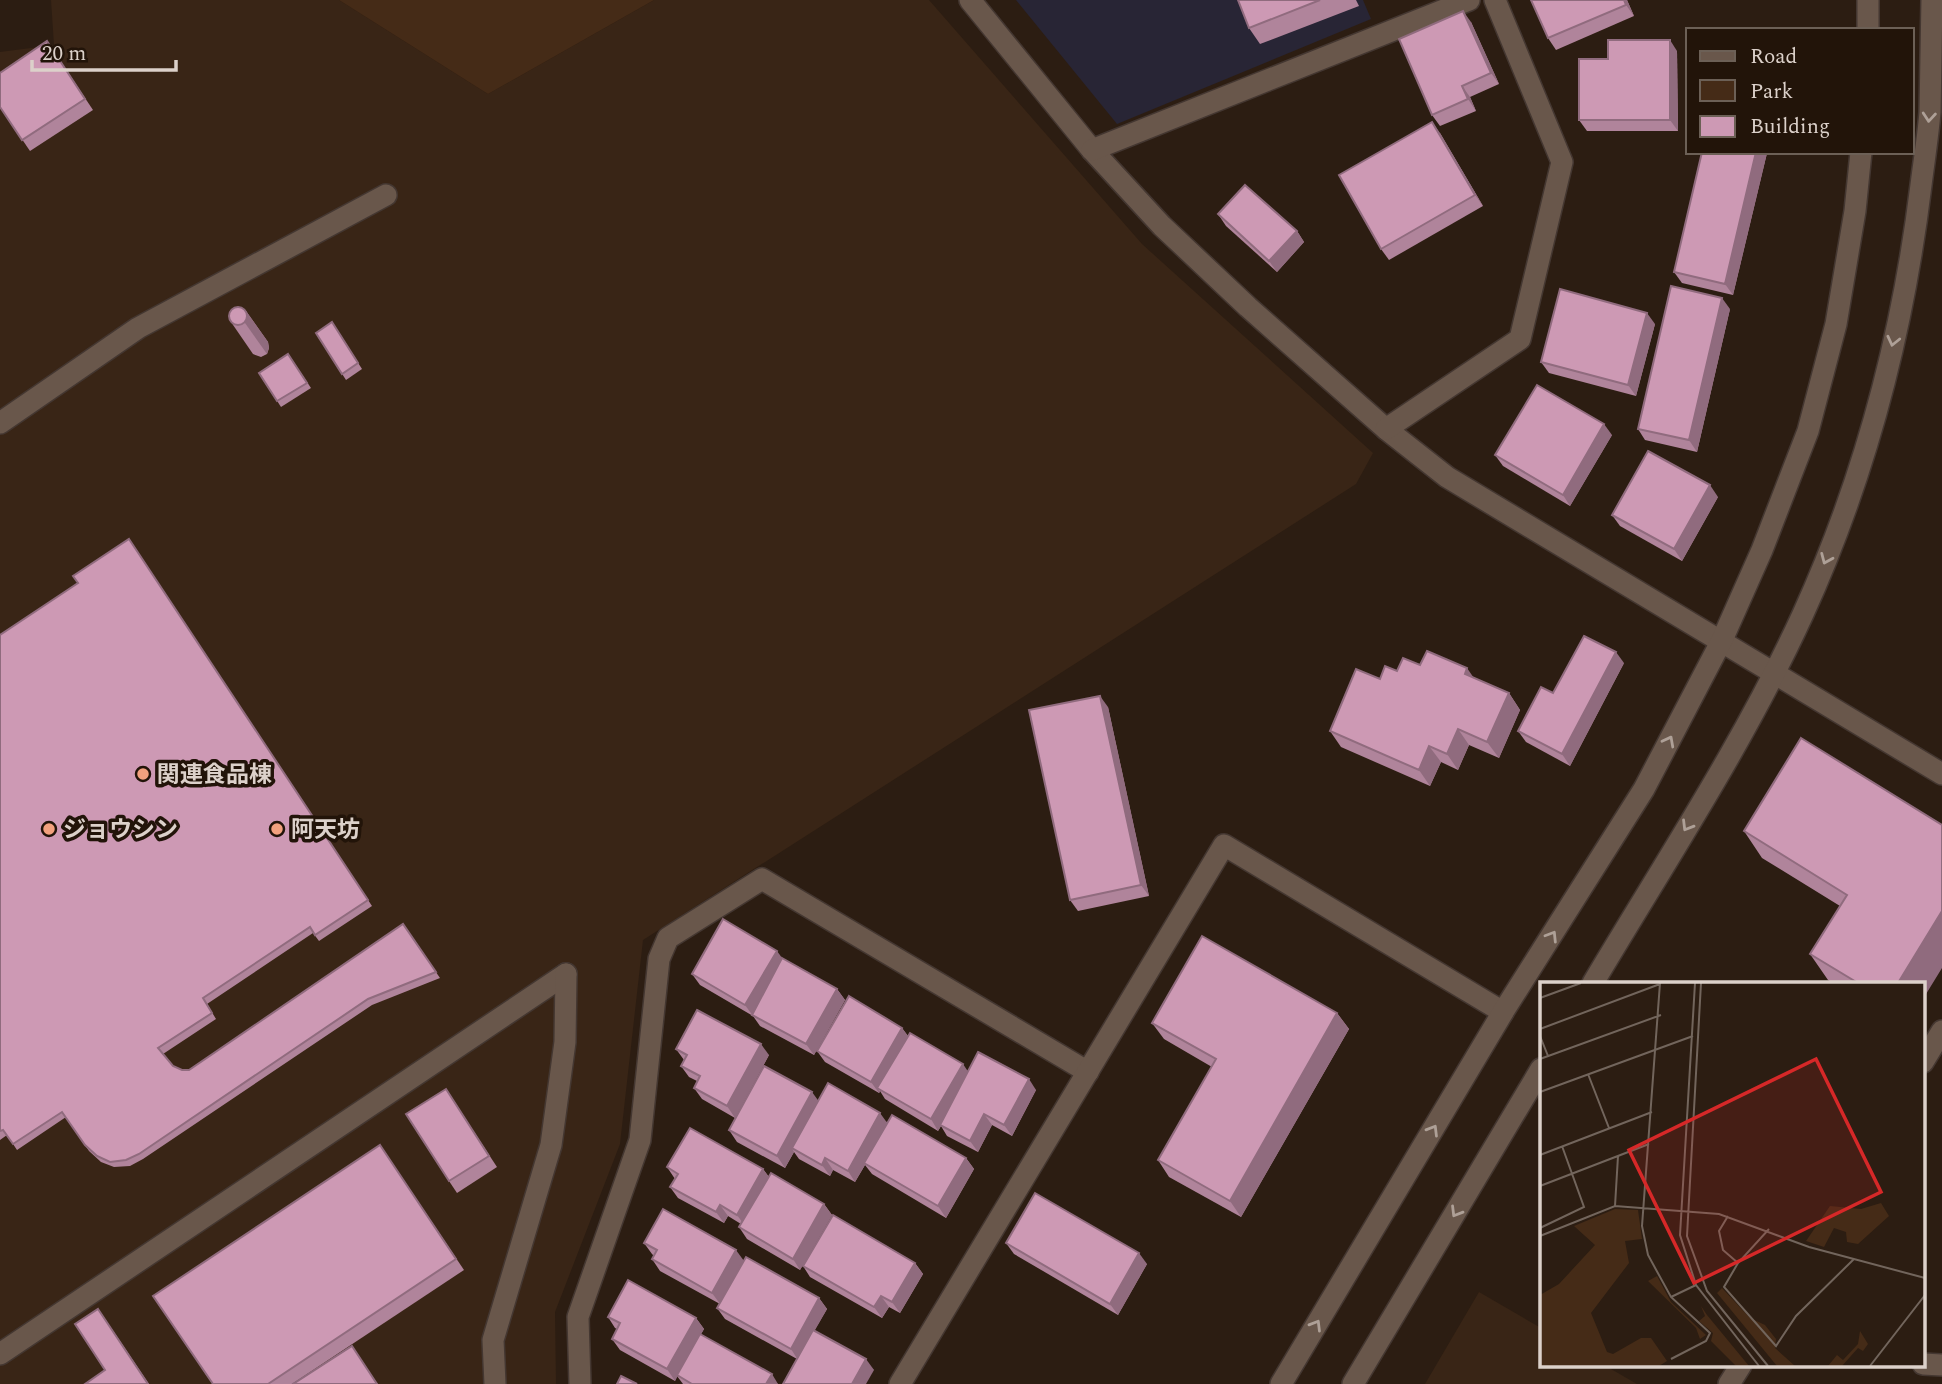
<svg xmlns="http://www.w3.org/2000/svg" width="1942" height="1384" viewBox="0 0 1942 1384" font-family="Spectral,'Noto Sans JP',serif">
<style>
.built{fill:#392516}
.industrial{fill:#282535}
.green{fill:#452b17}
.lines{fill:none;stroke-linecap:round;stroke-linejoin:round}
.service-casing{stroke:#443731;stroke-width:24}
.minor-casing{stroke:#443731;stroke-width:24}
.tertiary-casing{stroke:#443731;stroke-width:24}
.service{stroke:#69574b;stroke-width:21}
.minor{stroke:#69574b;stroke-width:21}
.tertiary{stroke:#69574b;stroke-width:21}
.wall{fill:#b0849b}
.shaded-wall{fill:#906b7e}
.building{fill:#cd99b4;stroke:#906b7e;stroke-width:2}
.oneway{stroke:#aea097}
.poi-dot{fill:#f2a17e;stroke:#221409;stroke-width:2.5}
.labels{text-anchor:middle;stroke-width:7;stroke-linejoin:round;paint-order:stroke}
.poi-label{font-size:23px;font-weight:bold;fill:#dcd1ca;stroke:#221409;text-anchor:start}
.inset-road{fill:none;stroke:#72655c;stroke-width:2}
.view{fill:#d62828;fill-opacity:0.15;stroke:#d62828;stroke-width:3.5}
.inset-edge{fill:none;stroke:#dcd1ca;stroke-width:3.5}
</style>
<rect width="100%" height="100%" fill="#2c1d12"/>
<g class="built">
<path d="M51 0H339L488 94 654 0H929L1142 244 1373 453 1356 484 643 940 620 1144 555 1312 556 1384H0V52L54 45Z"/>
<path d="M1479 1292 1541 1328V1365H1604L1637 1384H1425Z"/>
</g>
<path class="industrial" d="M1016 0H1363L1371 19 1117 124Z"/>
<path class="green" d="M339 0H654L488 94Z"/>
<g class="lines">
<g class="service-casing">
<g id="service">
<path d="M0 423 138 328 386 195"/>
<path d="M0 1354 566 974"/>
<path d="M495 1384 493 1340 551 1145 565 1042 566 974"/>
<path d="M580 1384 578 1317 640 1140 659 959 668 938 762 879 1088 1072"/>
<path d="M900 1384 1224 845 1503 1012"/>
</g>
</g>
<g class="minor-casing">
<g id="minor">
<path d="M970 0 1092 150 1162 226 1248 307 1386 429 1447 477 1942 774"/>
<path d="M1092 150 1469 0"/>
<path d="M1386 429 1520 339 1562 162 1495 0"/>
<path d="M1923 1062 1942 1031"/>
<path d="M1923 1364 1942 1365"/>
<path d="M1729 1384 1741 1365"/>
</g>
</g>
<g class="tertiary-casing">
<g id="tertiary">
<path d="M1868 30V0"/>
<path d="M1593 983C1665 862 1744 743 1803 614 1864 480 1903 332 1921 185 1924 161 1928 136 1930 112 1931 74 1931 37 1932 0"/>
<path d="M1281 1384 1503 1012 1644 789 1722 640 1762 550 1808 431 1836 324 1855 211 1861 152"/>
<path d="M1353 1384 1541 1069"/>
</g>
</g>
<use href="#service" class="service"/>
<use href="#minor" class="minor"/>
<use href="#tertiary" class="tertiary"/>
</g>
<g class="wall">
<path d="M1238 0H1356L1359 6 1260 44 1249 28Z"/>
<path d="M1531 0H1627L1634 16 1556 50 1548 38Z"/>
<path d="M1471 22 1499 84 1470 97 1476 111 1440 126 1432 115Z"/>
<path d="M47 41 93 110 30 151 0 107Z"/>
<path d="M1677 51 1678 131H1587L1579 120 1608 59Z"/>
<path d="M1440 133 1483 206 1389 260 1381 249Z"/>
<path d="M1767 153 1733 295 1682 283 1674 272Z"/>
<path d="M1218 214 1297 231 1304 242 1277 272 1226 226Z"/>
<path d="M1730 309 1697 452 1645 440 1638 429Z"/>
<path d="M246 311 268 342 269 348 267 354 261 357 253 354 231 322Z"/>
<path d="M332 322 362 369 346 380 316 333Z"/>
<path d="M1655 324 1636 396 1549 373 1541 362Z"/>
<path d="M288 354 311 388 281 407 259 373Z"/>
<path d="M1612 435 1570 506 1503 466 1495 455Z"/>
<path d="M1718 497 1682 561 1620 526 1612 515Z"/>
<path d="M129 539 372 906 319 941 313 933 207 1004 216 1019 163 1054 173 1066 182 1070H189L403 924 440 978 372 1005 143 1159 130 1166 114 1167 101 1162 89 1151 66 1117 17 1150 7 1135 0 1140V635L78 583Z"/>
<path d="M1624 663 1570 766 1526 742 1518 731 1553 693Z"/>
<path d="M1420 665 1474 678 1509 693 1520 710 1499 758 1469 745 1458 770 1441 762 1430 786 1341 747 1330 731 1380 679 1397 671Z"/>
<path d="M1108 707 1149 896 1078 911 1070 900Z"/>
<path d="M1801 738 1923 983H1833L1828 980 1810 954 1840 906 1762 858 1744 831Z"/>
<path d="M783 959 837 989 845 1000 814 1055 760 1026 753 1016 700 985 692 974Z"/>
<path d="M1337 1013 1349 1029 1241 1217 1169 1177 1158 1160 1212 1067 1164 1039 1152 1023Z"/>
<path d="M902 1028 908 1036 968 1071 1036 1090 1012 1136 992 1125 978 1152 947 1136 941 1126 938 1131 885 1099 880 1091 879 1093 825 1062 817 1051Z"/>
<path d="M676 1049 769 1055 735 1118 702 1099 694 1088 697 1081 689 1077 681 1066 684 1060Z"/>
<path d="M453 1100 497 1167 457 1193 449 1181Z"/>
<path d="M818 1100 887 1122 966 1158 974 1169 946 1218 872 1174 865 1165 855 1182 833 1170 830 1176 799 1159 794 1152 785 1168 737 1142 729 1130Z"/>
<path d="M380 1145 464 1270 292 1384H213Z"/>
<path d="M667 1167 763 1169 769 1177 824 1204 832 1215 800 1270 747 1239 739 1227 741 1224 728 1216 724 1223 678 1198 670 1187 675 1179Z"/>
<path d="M644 1243 744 1261 819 1298 827 1309 814 1331 874 1370 797 1359 725 1319 717 1308 720 1304 660 1271 652 1259 654 1256 652 1254Z"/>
<path d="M1006 1243 1147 1264 1118 1315 1014 1254Z"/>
<path d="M915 1263 923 1274 900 1313 889 1307 882 1318 810 1277 803 1266Z"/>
<path d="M608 1317 696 1318 704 1329 701 1334 778 1384H683L677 1376 675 1381 620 1350 612 1339 617 1329 615 1328Z"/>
</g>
<g class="shaded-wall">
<path d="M1624 0H1627L1634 16 1626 5Z"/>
<path d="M1463 11 1471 22 1499 84 1491 73Z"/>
<path d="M1670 40 1677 51 1678 131 1670 120Z"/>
<path d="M1462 86 1470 97 1476 111 1468 99Z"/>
<path d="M1432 122 1440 133 1483 206 1475 195Z"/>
<path d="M1756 152 1767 153 1733 295 1725 284Z"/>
<path d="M1297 231 1304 242 1277 272 1269 261Z"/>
<path d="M1722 298 1730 309 1697 452 1689 440Z"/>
<path d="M246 311 268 342 269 348 267 354 245 323Z"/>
<path d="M1647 313 1655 324 1636 396 1628 385Z"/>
<path d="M1604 424 1612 435 1570 506 1563 495Z"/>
<path d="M1710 485 1718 497 1682 561 1674 549Z"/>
<path d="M1616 652 1624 663 1570 766 1562 754Z"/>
<path d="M1467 668 1478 684 1465 674Z"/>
<path d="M1509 693 1520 710 1499 758 1487 742Z"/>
<path d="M1100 696 1108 707 1149 896 1141 885Z"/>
<path d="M1458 729 1469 745 1458 770 1447 754Z"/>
<path d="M1429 746 1441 762 1430 786 1419 770Z"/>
<path d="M1942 911V968L1923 999V983H1898Z"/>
<path d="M777 951 785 962 753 1016 745 1005Z"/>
<path d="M837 989 845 1000 814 1055 806 1044Z"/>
<path d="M1337 1013 1349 1029 1241 1217 1230 1201Z"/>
<path d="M902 1028 910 1039 877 1088 880 1092 879 1093 871 1082Z"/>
<path d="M761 1044 769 1055 735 1118 727 1106Z"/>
<path d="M963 1064 971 1076 940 1125 941 1126 938 1131 931 1119Z"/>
<path d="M1029 1079 1036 1090 1012 1136 1004 1125Z"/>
<path d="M812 1092 820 1103 792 1148 794 1152 785 1168 777 1156Z"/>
<path d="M880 1113 888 1124 864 1163 865 1165 855 1182 848 1171Z"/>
<path d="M984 1114 992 1125 978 1152 970 1141Z"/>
<path d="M825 1158 833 1170 830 1176 822 1165Z"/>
<path d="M966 1158 974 1169 946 1218 938 1206Z"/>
<path d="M763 1169 771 1180 745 1226 737 1215Z"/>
<path d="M824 1204 832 1215 800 1270 793 1259Z"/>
<path d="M720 1205 728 1216 724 1223 716 1212Z"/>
<path d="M736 1250 744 1261 720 1304 712 1293Z"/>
<path d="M1139 1253 1147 1264 1118 1315 1110 1304Z"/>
<path d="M915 1263 923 1274 900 1313 892 1302Z"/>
<path d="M881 1296 889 1307 882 1318 874 1307Z"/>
<path d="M819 1298 827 1309 798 1360 791 1349Z"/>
<path d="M98 1309 120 1341 149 1384H148Z"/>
<path d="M696 1318 704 1329 675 1381 667 1369Z"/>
<path d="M866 1359 874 1370 866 1384H852Z"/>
<path d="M772 1374 778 1384H766Z"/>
</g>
<g class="building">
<path d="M1238 0H1320L1249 28Z"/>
<path d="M1531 0H1624L1626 5 1548 38Z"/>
<path d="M1463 11 1491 73 1462 86 1468 99 1432 115 1399 39Z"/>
<path d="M1608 40H1670V120H1579V59H1608Z"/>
<path d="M47 41 85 99 22 140 0 107V73Z"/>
<path d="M1432 122 1475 195 1381 249 1339 175Z"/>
<path d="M1702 152H1756L1725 284 1674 272Z"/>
<path d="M1245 185 1297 231 1269 261 1218 214Z"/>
<path d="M1671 286 1722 298 1689 440 1638 429Z"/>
<path d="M1560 289 1647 313 1628 385 1541 362Z"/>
<circle cx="238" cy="316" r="9"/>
<path d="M332 322 358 363 342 374 316 333Z"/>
<path d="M288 354 307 383 277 401 259 373Z"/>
<path d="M1537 385 1604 424 1563 495 1495 455Z"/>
<path d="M1648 451 1710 485 1674 549 1612 515Z"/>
<path d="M129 539 368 900 315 935 310 927 203 998 212 1013 158 1048 173 1066 182 1070H189L403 924 436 972 368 999 139 1154 126 1160 110 1162 97 1156 85 1145 62 1112 13 1144 3 1130 0 1131V635L78 583 73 576Z"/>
<path d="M1584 636 1616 652 1562 754 1518 731 1541 687 1553 693Z"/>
<path d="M1427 651 1467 668 1465 674 1509 693 1487 742 1458 729 1447 754 1429 746 1419 770 1330 731 1356 669 1380 679 1385 666 1397 671 1403 658 1420 665Z"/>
<path d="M1100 696 1141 885 1070 900 1029 710Z"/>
<path d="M1801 738 1942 825V911L1898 983H1858L1810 954 1847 895 1744 831Z"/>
<path d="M723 919 777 951 745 1005 692 974Z"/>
<path d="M1202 936 1337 1013 1230 1201 1158 1160 1216 1059 1152 1023Z"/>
<path d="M782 958 837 989 806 1044 752 1015Z"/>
<path d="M849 996 902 1028 871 1082 817 1051Z"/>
<path d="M697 1010 761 1044 727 1106 694 1088 700 1076 681 1066 687 1055 676 1049Z"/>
<path d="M910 1033 963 1064 931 1119 877 1088Z"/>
<path d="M978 1052 1029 1079 1004 1125 984 1114 970 1141 940 1125Z"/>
<path d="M764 1066 812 1092 777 1156 729 1130Z"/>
<path d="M828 1083 880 1113 848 1171 825 1158 822 1165 792 1148Z"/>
<path d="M446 1089 489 1156 449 1181 406 1114Z"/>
<path d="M892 1115 966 1158 938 1206 864 1163Z"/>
<path d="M690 1128 763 1169 737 1215 720 1205 716 1212 670 1187 678 1174 667 1167Z"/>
<path d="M380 1145 456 1259 268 1384H213L153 1296Z"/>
<path d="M771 1173 824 1204 793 1259 739 1227Z"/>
<path d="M1035 1193 1139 1253 1110 1304 1006 1243Z"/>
<path d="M663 1209 736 1250 712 1293 652 1259 657 1250 644 1243Z"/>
<path d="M833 1215 915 1263 892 1302 881 1296 874 1307 803 1266Z"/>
<path d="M746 1257 819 1298 791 1349 717 1308Z"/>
<path d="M628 1280 696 1318 667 1369 612 1339 620 1323 608 1317Z"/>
<path d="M98 1309 148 1384H85L105 1370 75 1324Z"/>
<path d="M813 1330 866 1359 852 1384H783Z"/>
<path d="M700 1334 772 1374 766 1384H692L677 1375Z"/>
<path d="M352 1346 377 1384H293Z"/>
<path d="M621 1376 637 1384H617Z"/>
</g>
<defs><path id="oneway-chevron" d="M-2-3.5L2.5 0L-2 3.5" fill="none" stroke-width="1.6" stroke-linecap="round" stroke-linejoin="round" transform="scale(1.75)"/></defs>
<g class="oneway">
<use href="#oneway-chevron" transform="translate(1929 117) rotate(95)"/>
<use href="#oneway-chevron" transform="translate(1893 341) rotate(103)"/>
<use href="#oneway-chevron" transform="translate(1826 559) rotate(113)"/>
<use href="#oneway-chevron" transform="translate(1669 741) rotate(-62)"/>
<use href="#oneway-chevron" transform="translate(1687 826) rotate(121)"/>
<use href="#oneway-chevron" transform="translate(1552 936) rotate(-58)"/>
<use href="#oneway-chevron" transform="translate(1433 1130) rotate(-59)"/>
<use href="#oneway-chevron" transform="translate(1456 1212) rotate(121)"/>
<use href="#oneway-chevron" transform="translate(1316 1325) rotate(-59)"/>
</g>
<g class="poi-dot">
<circle cx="143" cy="774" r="7"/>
<circle cx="49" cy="829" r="7"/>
<circle cx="277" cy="829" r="7"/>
</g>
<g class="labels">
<g class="poi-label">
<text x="157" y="782">関連食品棟</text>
<text x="63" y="837">ジョウシン</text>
<text x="291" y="837">阿天坊</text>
</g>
</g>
<g transform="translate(1540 982)">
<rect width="385" height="385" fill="#2c1d12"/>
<path d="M341 221 349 234 318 262 307 260 306 250 294 246 284 265 266 259 290 224 321 227ZM75 227 98 228 102 257 85 259 89 281 51 331 67 370 73 372 101 356H111L127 379 119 384H0V313L19 302 55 263 34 244ZM117 294 131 320 166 353 160 357 156 346 108 299ZM182 306 210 336 225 343 236 357 235 366 255 384H237L177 311ZM161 324 167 333 209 384H196L171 359 173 351 159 339 165 334ZM320 349 328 362 323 369 318 366 302 384H288L297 373 303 378 318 362Z" fill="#452b17"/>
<path class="inset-road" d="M120 1 102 244 108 273 131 315 170 351 166 359 131 377M155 1 140 253 156 303 219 384M161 1 147 254 167 309 228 384M0 16 41 1M0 47 120 2M0 54 8 74M0 77 121 33M48 92 69 146M0 110 153 54M0 173 112 130M0 204 109 162M75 224 78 174M188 234 179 249 183 268 198 281M0 246 44 225 22 164M229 247 198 281 184 305 236 364 256 334 314 277M0 254 75 224 179 232 269 265 385 296M131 315 156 303M330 384 385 313"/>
<path class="view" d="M276 77 341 210 154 301 89 168Z"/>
<rect width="385" height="385" class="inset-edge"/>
</g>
<rect x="1686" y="28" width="228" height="126" fill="#221409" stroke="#6c6056" stroke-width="2"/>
<rect x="1700" y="51" width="35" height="10" fill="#69574b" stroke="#6c6056" stroke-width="2"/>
<text x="1750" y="63" font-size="21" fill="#dcd1ca">Road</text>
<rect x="1700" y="80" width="35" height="21" fill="#452b17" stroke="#6c6056" stroke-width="2"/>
<text x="1750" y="98" font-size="21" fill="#dcd1ca">Park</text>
<rect x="1700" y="116" width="35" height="21" fill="#cd99b4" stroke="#6c6056" stroke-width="2"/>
<text x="1750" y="133" font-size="21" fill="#dcd1ca">Building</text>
<path d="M32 60v10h144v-10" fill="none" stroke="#dcd1ca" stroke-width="3.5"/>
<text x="42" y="60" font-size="21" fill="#dcd1ca" stroke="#221409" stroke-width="5" paint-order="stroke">20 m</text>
</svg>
